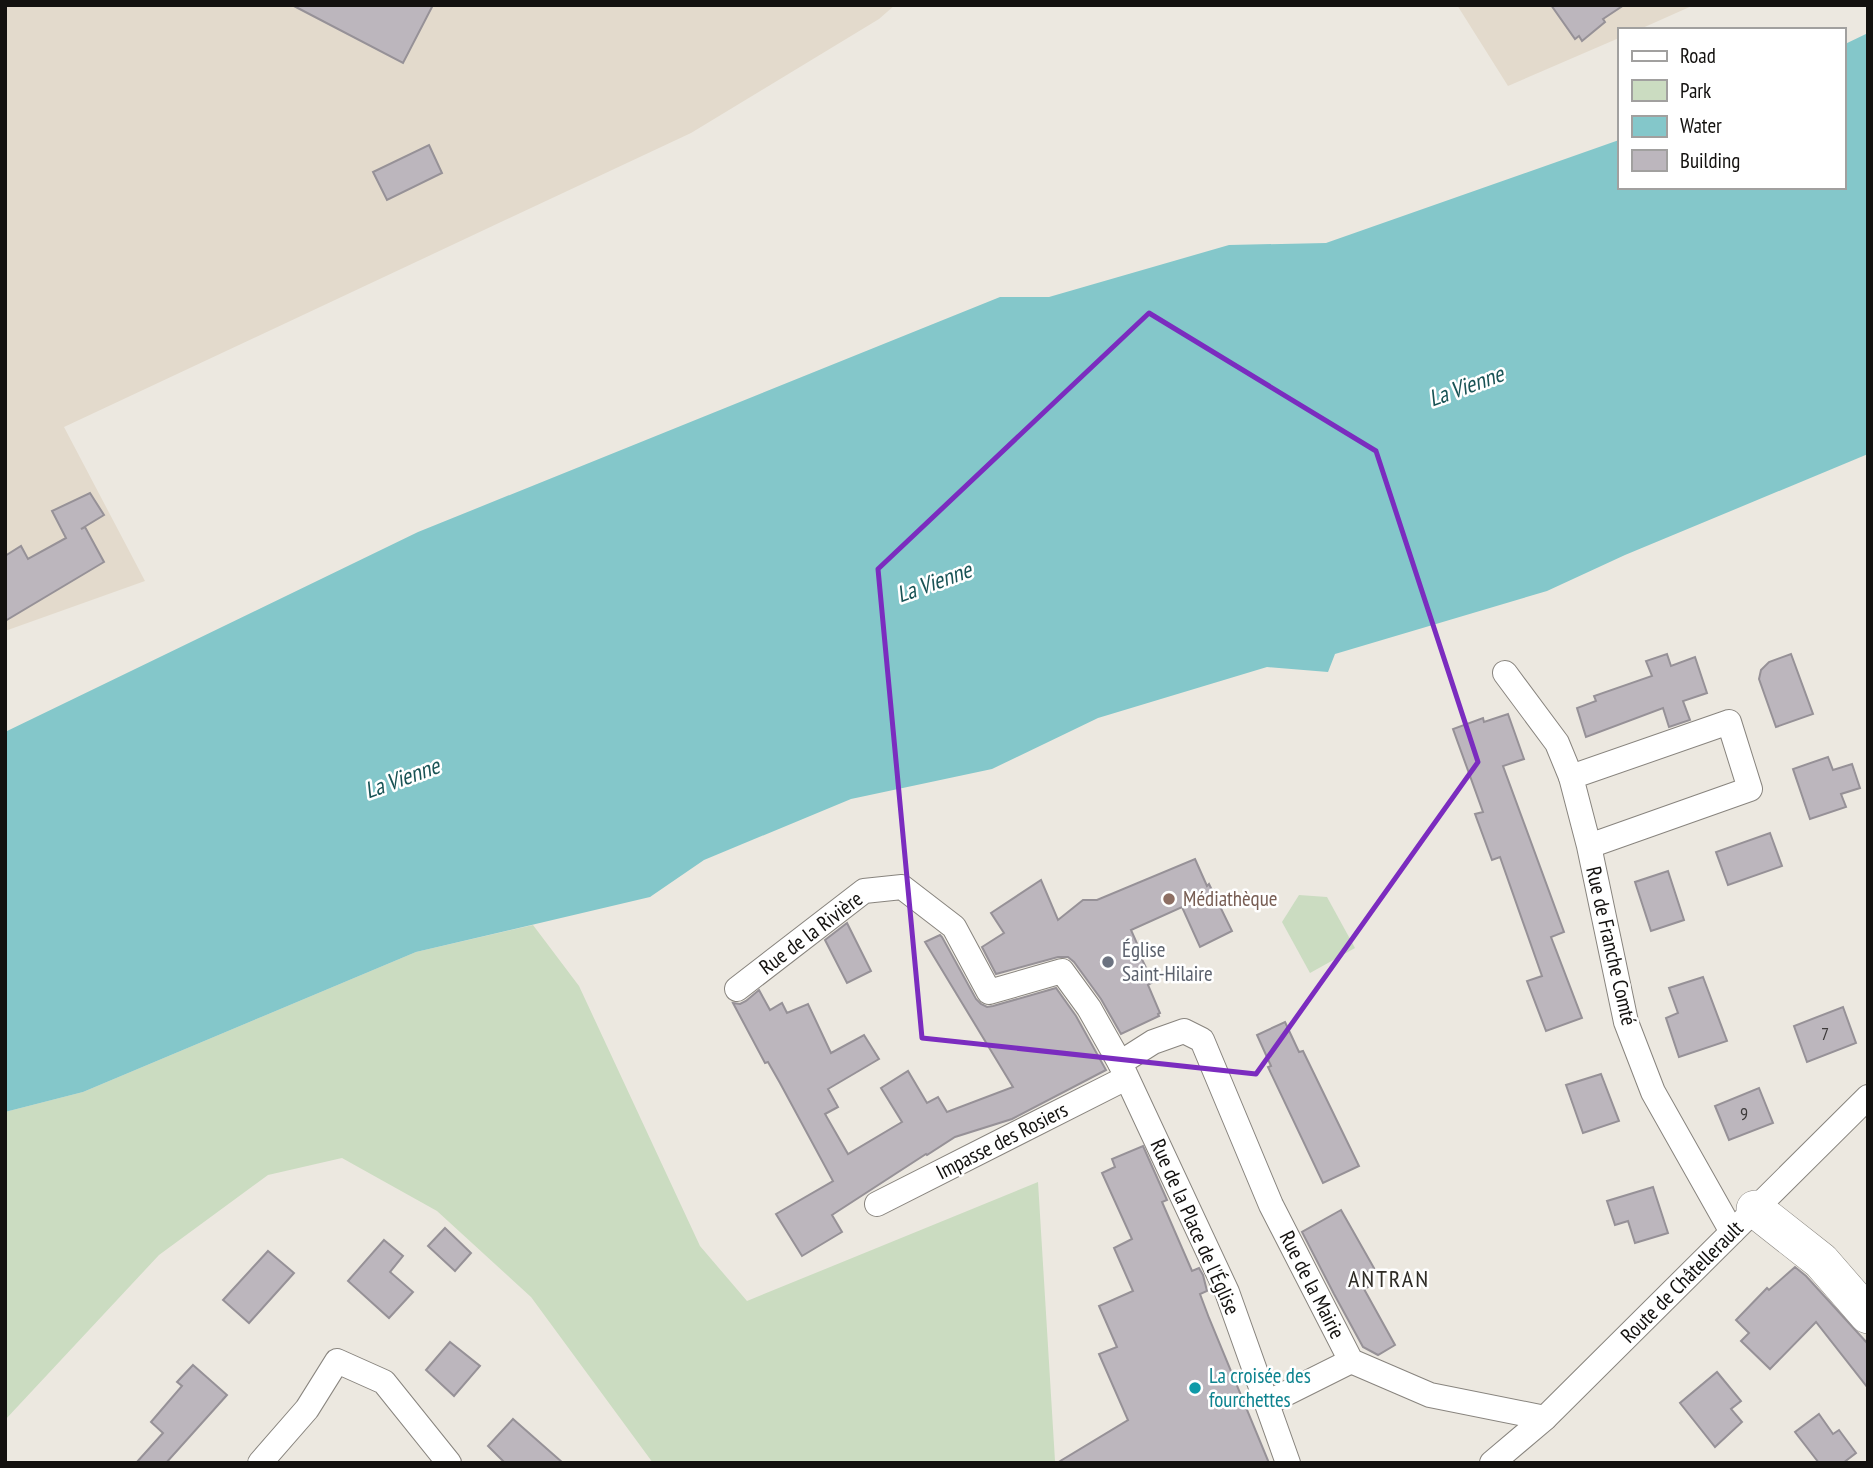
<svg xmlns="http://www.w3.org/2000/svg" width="1873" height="1468" viewBox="0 0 1873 1468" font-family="'PT Sans Narrow',sans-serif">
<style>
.built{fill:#e3dacc}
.green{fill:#cbdcc1}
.water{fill:#84c7ca}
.building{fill:#bcb6bd;stroke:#969197;stroke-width:2}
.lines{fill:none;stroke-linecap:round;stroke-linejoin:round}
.street-casing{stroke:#88847e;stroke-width:26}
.secondary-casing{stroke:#88847e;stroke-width:38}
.street{stroke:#fff;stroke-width:24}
.secondary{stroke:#fff;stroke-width:37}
.marked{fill:none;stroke:#7b2cbf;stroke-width:5;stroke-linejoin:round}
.education-dot{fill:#8d6e63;stroke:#fff;stroke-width:2.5}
.worship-dot{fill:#6b7280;stroke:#fff;stroke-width:2.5}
.culture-dot{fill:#0f9aa8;stroke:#fff;stroke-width:2.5}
.labels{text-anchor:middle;stroke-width:5;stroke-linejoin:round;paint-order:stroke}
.number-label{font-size:18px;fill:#3d3a3a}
.education-label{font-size:21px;fill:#785e54;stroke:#fff;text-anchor:start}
.street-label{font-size:21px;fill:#13110f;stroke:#fff}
.worship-label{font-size:21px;fill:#5b616d;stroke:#fff;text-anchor:start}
.culture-label{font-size:21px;fill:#0d838f;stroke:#fff;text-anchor:start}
.water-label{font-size:23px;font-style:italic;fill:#185355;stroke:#fff}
.quarter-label{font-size:24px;letter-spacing:2px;fill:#2f2c26;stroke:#fff}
</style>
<rect width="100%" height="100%" fill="#ece8e0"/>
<g class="built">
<path d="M5 5H895L879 19 691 133 64 427 145 581 5 631Z"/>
<path d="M1457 5H1694L1638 30H1619V38L1508 86Z"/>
</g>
<g class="green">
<path d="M1299 895 1327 897 1355 948 1310 973 1282 922Z"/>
<path d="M533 925 579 986 700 1246 747 1301 1038 1182 1055 1461 1051 1463H653L531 1297 437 1211 342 1158 268 1175 159 1255 5 1420V1112L83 1092 416 952Z"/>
</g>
<path class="water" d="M1868 33V454L1625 555 1547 591 1335 654 1328 672 1267 667 1098 718 992 769 851 799 704 860 650 897 416 952 83 1092 5 1112V732L418 532 1000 297H1049L1229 245 1326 243 1619 140V187H1843V45Z"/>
<g class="building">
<path d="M292 5H433L403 63Z"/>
<path d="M1551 5H1624L1603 19 1605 22 1582 41 1579 36 1575 39Z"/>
<path d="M429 145 442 173 387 200 373 172Z"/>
<path d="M90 493 104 515 81 529 85 527 104 562 5 621V556L21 546 28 559 66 538 52 511Z"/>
<path d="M1667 654 1671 666 1695 657 1707 693 1683 701 1690 720 1669 727 1663 708 1586 737 1577 708 1596 701 1594 696 1652 676 1646 661Z"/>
<path d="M1791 654 1813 714 1776 727 1759 679 1761 670 1769 662Z"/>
<path d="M1508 714 1524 759 1503 766 1564 932 1551 937 1582 1018 1546 1031 1527 981 1542 976 1500 857 1492 860 1475 814 1483 812 1453 729 1483 718 1484 722Z"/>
<path d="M1828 757 1833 770 1852 764 1860 788 1841 794 1846 807 1810 819 1793 769Z"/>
<path d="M1770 833 1782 866 1728 885 1716 852Z"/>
<path d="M1195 859 1207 886 1209 884 1232 931 1200 947 1182 907 1131 930 1139 948 1137 949 1153 982 1148 985 1160 1013 1158 1014 1159 1016 1121 1034 1101 999 1074 962 1068 957H1058L996 974 982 947 1004 933 991 913 1041 880 1058 920 1083 900H1097Z"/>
<path d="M1668 871 1684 920 1651 931 1635 882Z"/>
<path d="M847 923 871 971 847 983 825 940Z"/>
<path d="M940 935 942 937 976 999 981 1004 987 1007 993 1006 1056 988 1076 1016 1106 1070 1012 1119 955 1137 927 1155 926 1154 832 1215 842 1232 802 1256 776 1214 833 1181 780 1083 768 1062 765 1063 733 1003 740 1004 746 1001 759 990 770 1010 782 1003 787 1013 808 1004 831 1053 864 1035 879 1059 828 1089 838 1107 825 1114 848 1154 902 1122 881 1088 908 1071 927 1103 938 1097 947 1112 1013 1087 925 942Z"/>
<path d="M1703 977 1727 1041 1679 1057 1666 1018 1678 1013 1669 988Z"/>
<path d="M1843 1007 1856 1043 1807 1062 1794 1026Z"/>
<path d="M1285 1022 1299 1052 1303 1051 1359 1166 1323 1183 1268 1067 1271 1066 1257 1035Z"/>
<path d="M1601 1074 1619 1121 1583 1133 1566 1085Z"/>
<path d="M1759 1088 1773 1123 1729 1140 1715 1106Z"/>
<path d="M1143 1146 1167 1200 1162 1202 1192 1271 1199 1268 1203 1275 1207 1291 1200 1294 1209 1318 1269 1463H1057L1128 1420 1099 1354 1117 1347 1099 1306 1133 1291 1114 1248 1132 1239 1102 1173 1115 1167 1112 1159Z"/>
<path d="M1653 1187 1668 1233 1635 1243 1628 1221 1615 1225 1607 1201Z"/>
<path d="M1341 1210 1374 1268 1365 1273 1372 1285 1364 1289 1395 1345 1378 1355 1363 1347 1334 1294 1302 1232Z"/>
<path d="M445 1228 471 1253 455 1271 428 1246Z"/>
<path d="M384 1240 403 1256 390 1272 413 1292 389 1318 348 1281Z"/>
<path d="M268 1251 294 1273 249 1323 223 1300Z"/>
<path d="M1795 1267 1806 1276 1868 1344V1388L1816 1322 1770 1369 1741 1341 1749 1333 1736 1320 1767 1288 1769 1290Z"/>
<path d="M450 1342 480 1366 454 1396 426 1370Z"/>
<path d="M193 1365 227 1395 166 1463H136L163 1433 151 1422 182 1386 177 1382Z"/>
<path d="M1717 1372 1741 1401 1731 1409 1742 1422 1715 1447 1680 1403Z"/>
<path d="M1819 1414 1833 1434 1839 1430 1856 1453 1843 1463H1819L1795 1432Z"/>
<path d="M513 1419 563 1463H505L488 1446Z"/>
</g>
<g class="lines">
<g class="street-casing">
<g id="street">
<path d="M1505 673 1557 743 1571 777"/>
<path d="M1589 846 1750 789 1729 722 1571 777 1589 846 1626 1022 1653 1092 1732 1232"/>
<path d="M737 989 864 891 902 887 954 927 989 992 1062 971 1089 1008 1120 1063"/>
<path d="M877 1204 1126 1078"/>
<path d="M1267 1403 1351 1361"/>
<path d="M260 1463 307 1409 337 1361 384 1382 449 1463"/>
<path d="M1288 1463 1227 1292 1120 1063 1153 1042 1184 1031 1202 1040 1271 1205 1351 1361 1430 1395 1545 1418"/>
<path d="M1492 1463 1545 1418 1868 1097"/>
</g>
</g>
<g class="secondary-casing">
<path id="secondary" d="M1755 1209 1821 1261 1868 1315"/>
</g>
<use href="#street" class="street"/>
<use href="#secondary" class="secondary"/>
</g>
<path class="marked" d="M1149 313 1376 451 1478 762 1256 1074 922 1038 878 569Z"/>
<circle class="education-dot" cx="1169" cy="899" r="7"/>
<circle class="worship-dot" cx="1108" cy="962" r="7"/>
<circle class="culture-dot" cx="1195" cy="1388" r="7"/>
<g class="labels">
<g class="number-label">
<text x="1825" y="1040">7</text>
<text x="1744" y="1120">9</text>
</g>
<g class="education-label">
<text x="1183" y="906">Médiathèque</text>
</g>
<g class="street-label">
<text transform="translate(811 933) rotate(-37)" y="7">Rue de la Rivière</text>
<text transform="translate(1611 946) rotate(77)" y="7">Rue de Franche Comté</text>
<text transform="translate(1002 1141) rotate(-27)" y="7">Impasse des Rosiers</text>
<text transform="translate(1195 1227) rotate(66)" y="7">Rue de la Place de l'Église</text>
<text transform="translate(1682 1282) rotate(-45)" y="7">Route de Châtellerault</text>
<text transform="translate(1312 1285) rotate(63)" y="7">Rue de la Mairie</text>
</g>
<g class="worship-label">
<text x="1122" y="957">Église<tspan x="1122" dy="24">Saint-Hilaire</tspan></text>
</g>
<g class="culture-label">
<text x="1209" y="1383">La croisée des<tspan x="1209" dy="24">fourchettes</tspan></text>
</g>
<g class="water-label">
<text transform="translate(1466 386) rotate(-20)" y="8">La Vienne</text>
<text transform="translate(934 582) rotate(-20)" y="8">La Vienne</text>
<text transform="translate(402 778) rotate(-20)" y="8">La Vienne</text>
</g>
<g class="quarter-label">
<text x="1389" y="1287">ANTRAN</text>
</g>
</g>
<rect width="1873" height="1468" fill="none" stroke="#13110f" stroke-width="14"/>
<rect x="1618" y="28" width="228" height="161" fill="#ffffff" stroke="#a1a09f" stroke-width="2"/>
<rect x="1632" y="51" width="35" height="10" fill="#ffffff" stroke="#a1a09f" stroke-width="2"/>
<text x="1680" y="63" font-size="21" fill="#13110f">Road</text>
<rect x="1632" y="80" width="35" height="21" fill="#cbdcc1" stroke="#a1a09f" stroke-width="2"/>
<text x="1680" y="98" font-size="21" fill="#13110f">Park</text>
<rect x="1632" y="116" width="35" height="21" fill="#84c7ca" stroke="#a1a09f" stroke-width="2"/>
<text x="1680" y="133" font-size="21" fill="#13110f">Water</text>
<rect x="1632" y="150" width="35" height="21" fill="#bcb6bd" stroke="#a1a09f" stroke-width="2"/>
<text x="1680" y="168" font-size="21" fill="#13110f">Building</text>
</svg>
